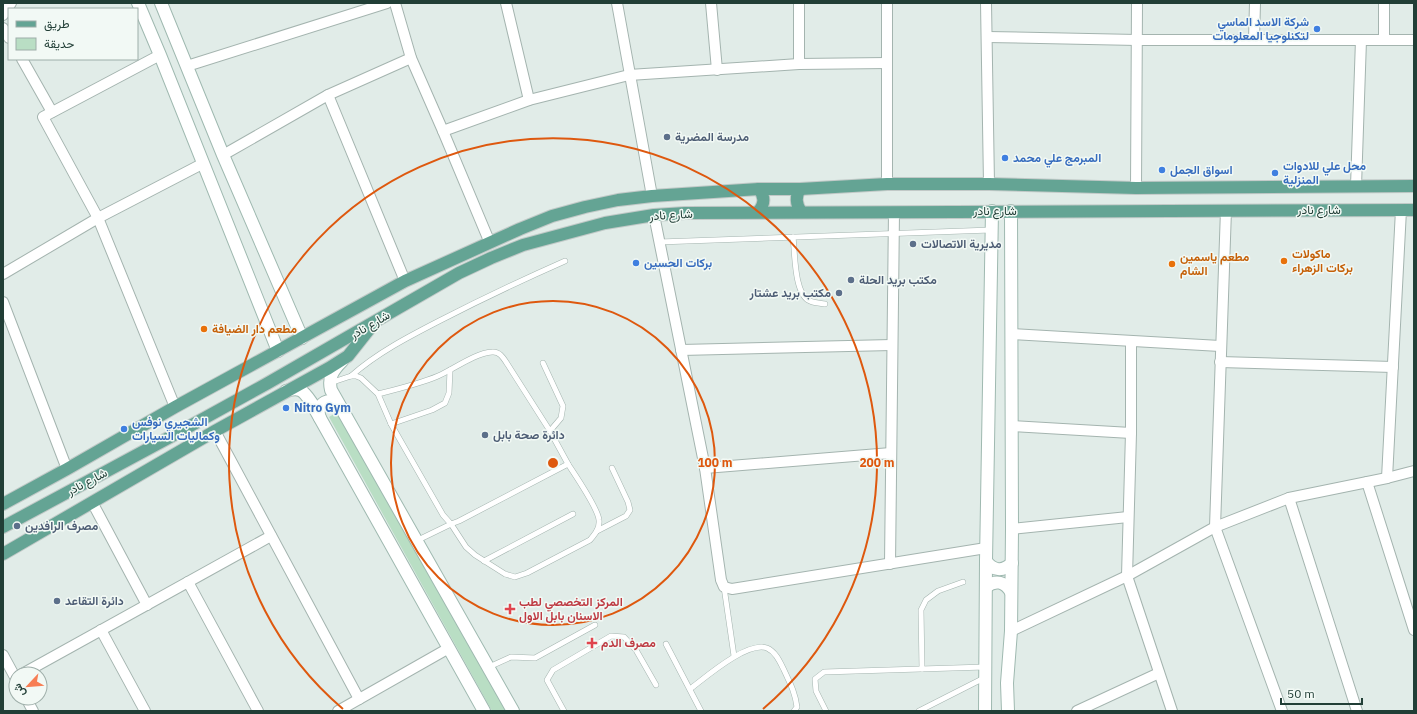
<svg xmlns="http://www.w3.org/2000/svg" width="1417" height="714" viewBox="0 0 1417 714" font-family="'IBM Plex Sans',Vazirmatn,sans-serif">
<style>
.green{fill:#b9dec4}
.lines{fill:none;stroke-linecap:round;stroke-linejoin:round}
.lane-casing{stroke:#a4b4af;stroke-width:6}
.street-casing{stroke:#a4b4af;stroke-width:12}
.secondary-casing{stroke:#9fb9b0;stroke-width:14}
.primary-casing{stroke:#c1c9c7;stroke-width:14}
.lane{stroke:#fff;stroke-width:5}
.street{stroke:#fff;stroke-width:10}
.secondary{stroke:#fff;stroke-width:12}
.primary{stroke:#64a494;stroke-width:12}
.ring{fill:none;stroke:#de580e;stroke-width:2}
.shop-dot{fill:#3f7fe0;stroke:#f2f9f5;stroke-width:1.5}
.service-dot{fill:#5c6f8a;stroke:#f2f9f5;stroke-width:1.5}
.food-dot{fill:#e8710a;stroke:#f2f9f5;stroke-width:1.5}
.health-dot{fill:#e0444e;stroke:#f2f9f5;stroke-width:1.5}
.labels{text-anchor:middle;stroke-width:3;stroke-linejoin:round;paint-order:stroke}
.shop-label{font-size:12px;font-weight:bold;fill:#366cbe;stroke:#f2f9f5;text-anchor:start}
.service-label{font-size:12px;font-weight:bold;fill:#4e5e75;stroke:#f2f9f5;text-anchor:start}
.street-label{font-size:12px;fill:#213e36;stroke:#f2f9f5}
.food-label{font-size:12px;font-weight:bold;fill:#c56008;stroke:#f2f9f5;text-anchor:start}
.health-label{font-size:12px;font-weight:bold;fill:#be3a42;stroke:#f2f9f5;text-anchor:start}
.centre{fill:#de580e;stroke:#f2f9f5;stroke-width:2}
.ring-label{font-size:12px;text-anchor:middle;font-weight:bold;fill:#de580e;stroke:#f2f9f5;stroke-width:3;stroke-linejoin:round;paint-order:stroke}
</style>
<rect width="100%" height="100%" fill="#e1ece8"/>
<path class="green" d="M339 411 506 711H492L329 417Z"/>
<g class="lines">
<g class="lane-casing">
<g id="lane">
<path d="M793 237C795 252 794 295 810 301 814 303 820 303 825 304"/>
<path d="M659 242 991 230"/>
<path d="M543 363 563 406 561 418 550 431"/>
<path d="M351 376C377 353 408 337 439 321 480 300 522 280 565 261"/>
<path d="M330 383 351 376H356L361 378 378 394 391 424 443 515 451 524 459 521 568 464 550 431 508 365C504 359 500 351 492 352 475 353 454 369 438 376 419 384 398 389 378 394"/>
<path d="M391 424 432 410 445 403 449 393 450 370"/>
<path d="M597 531 626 516 630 510 628 502 612 468"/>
<path d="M416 541 451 524 466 547 475 555 505 574 515 577 527 573 590 540C595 534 600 528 599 520 598 508 575 475 568 464"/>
<path d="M484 561 573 514"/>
<path d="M724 587 734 656"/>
<path d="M666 644 701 711"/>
<path d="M489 667 511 657 535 658 595 625"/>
<path d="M922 669 921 610 926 600 938 591 963 582"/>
<path d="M690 689C706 677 747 641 767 648 776 652 780 662 784 670 790 683 795 692 797 707L794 711"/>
<path d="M564 711 547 680 553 670 611 636 624 637 636 650 656 685"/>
<path d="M826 711 816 691 815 679 824 672 985 667"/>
<path d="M919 711 984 678"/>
</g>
</g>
<g class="street-casing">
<g id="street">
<path d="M395 3 411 58 443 131 490 243"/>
<path d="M506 3 529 100"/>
<path d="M617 3 652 196"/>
<path d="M711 3 717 70"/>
<path d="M799 3V64"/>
<path d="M986 3 989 184"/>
<path d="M3 15 11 3"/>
<path d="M3 28 9 38"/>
<path d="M987 37 1137 40H1414"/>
<path d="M1254 40 1255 3"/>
<path d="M1384 40V3"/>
<path d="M160 55 43 117 98 218 175 407"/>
<path d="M22 59 52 112"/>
<path d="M187 66 387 3"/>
<path d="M328 95 405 281"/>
<path d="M443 131 529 100 629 75 799 64 887 63"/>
<path d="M223 155 328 95 411 58"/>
<path d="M887 184V3"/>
<path d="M1356 186 1361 40"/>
<path d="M1136 188 1137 3"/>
<path d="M1226 210 1215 527 1282 711"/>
<path d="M654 215 705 468 721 580 724 587 732 589 986 548"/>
<path d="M3 274 98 218 202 164"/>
<path d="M3 302 67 469"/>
<path d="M1011 334 1220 346"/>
<path d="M1131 341V433L1127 576 1172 711"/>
<path d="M681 350 892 345"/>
<path d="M1220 362 1393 367"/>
<path d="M1012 426 1131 433"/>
<path d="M215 431 359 699"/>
<path d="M705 468 891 453"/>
<path d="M1387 478 1401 210"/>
<path d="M1367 482 1414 630"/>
<path d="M1289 498 1357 711"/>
<path d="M92 502 147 605"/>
<path d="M1012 529 1128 517"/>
<path d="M890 564 894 212"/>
<path d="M188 582 258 711"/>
<path d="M101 630 145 711"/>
<path d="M1011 631 1127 576 1215 527 1289 498 1387 478 1414 471"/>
<path d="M3 655 16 679"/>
<path d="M22 674 271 536"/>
<path d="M26 698 33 711"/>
<path d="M338 711 449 648"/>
<path d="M1077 711 1159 673"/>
</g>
</g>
<g class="secondary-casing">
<g id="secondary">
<path d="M138 3 160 55 278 351"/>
<path d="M161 3 223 155 302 338"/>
<path d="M342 361C333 370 328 377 331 390L513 711"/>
<path d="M286 391C300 387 303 390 311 402L484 711"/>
<path d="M320 418C314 404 332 394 340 407"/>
<path d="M986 561C993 571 1003 572 1012 563"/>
<path d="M986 587C996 579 1005 582 1011 592"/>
<path d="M985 711 986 561 992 211"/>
<path d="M1008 711 1007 683 1011 631 1012 529 1011 211"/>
</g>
</g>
<g class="primary-casing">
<g id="primary">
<path d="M800 189C795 197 796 204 801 212"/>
<path d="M758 212C765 204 765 197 759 189"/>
<path d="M3 504 67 469 175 407 405 281 520 229 552 216 585 207 618 200 652 196 759 189H800L887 184H989L1136 188 1414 186"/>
<path d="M3 527 172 436 268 383 459 273 491 258 523 245 605 223 654 215 685 213 1414 210"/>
<path d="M3 554 215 431 329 368 348 356 371 327"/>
</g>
</g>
<use href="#lane" class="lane"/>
<use href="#street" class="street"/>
<use href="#secondary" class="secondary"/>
<use href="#primary" class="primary"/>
</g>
<g class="ring">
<circle cx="553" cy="463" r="162"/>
<path d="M343 709A324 324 0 1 1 763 709"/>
</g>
<g class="shop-dot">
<circle cx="1317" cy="29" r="4"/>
<circle cx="1005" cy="158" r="4"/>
<circle cx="1162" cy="170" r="4"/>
<circle cx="1275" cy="173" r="4"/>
<circle cx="636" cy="263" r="4"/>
<circle cx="286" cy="408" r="4"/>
<circle cx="124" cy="429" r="4"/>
</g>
<g class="service-dot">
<circle cx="667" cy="137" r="4"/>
<circle cx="913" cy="244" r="4"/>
<circle cx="851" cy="280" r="4"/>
<circle cx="839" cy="293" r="4"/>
<circle cx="485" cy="435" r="4"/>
<circle cx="17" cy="526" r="4"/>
<circle cx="57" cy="601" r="4"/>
</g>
<g class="food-dot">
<circle cx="1284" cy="261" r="4"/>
<circle cx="1172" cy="264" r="4"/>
<circle cx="204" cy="329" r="4"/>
</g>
<g class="health-dot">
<path d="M508 603h4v4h4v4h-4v4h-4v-4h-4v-4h4z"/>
<path d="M590 637h4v4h4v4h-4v4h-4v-4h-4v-4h4z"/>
</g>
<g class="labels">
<g class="shop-label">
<text x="1309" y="26" text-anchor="end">شركة الاسد الماسي<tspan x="1309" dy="14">لتكنلوجيا المعلومات</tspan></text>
<text x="1013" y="162">المبرمج علي محمد</text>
<text x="1283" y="170">محل علي للادوات<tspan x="1283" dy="14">المنزلية</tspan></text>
<text x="1170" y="174">اسواق الجمل</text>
<text x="644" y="267">بركات الحسين</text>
<text x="294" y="412">Nitro Gym</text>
<text x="132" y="426">الشجيري نوفس<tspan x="132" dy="14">وكماليات السيارات</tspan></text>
</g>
<g class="service-label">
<text x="675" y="141">مدرسة المضرية</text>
<text x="921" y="248">مديرية الاتصالات</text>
<text x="859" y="284">مكتب بريد الحلة</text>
<text x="831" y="297" text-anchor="end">مكتب بريد عشتار</text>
<text x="493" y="439">دائرة صحة بابل</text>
<text x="25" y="530">مصرف الرافدين</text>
<text x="65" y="605">دائرة التقاعد</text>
</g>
<g class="street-label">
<text x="1319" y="214">شارع نادر</text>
<text x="995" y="215">شارع نادر</text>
<text transform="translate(671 215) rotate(-3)" y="4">شارع نادر</text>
<text transform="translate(370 325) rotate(-30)" y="4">شارع نادر</text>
<text transform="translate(87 482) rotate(-28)" y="4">شارع نادر</text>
</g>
<g class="food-label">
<text x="1292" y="258">ماكولات<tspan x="1292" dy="14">بركات الزهراء</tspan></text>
<text x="1180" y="261">مطعم ياسمين<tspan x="1180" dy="14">الشام</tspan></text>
<text x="212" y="333">مطعم دار الضيافة</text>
</g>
<g class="health-label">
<text x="519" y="606">المركز التخصصي لطب<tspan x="519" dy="14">الاسنان بابل الاول</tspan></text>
<text x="601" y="647">مصرف الدم</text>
</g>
</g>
<circle cx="553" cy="463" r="6" class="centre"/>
<g class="ring-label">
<text x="715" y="467">100 m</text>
<text x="877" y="467">200 m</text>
</g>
<rect width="1417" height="714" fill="none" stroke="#213e36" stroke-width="8"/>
<rect x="8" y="8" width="130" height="52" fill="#f2f9f5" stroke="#9eaea9"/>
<rect x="16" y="21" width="20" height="6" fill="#64a494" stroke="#9eaea9"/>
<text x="44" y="28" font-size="12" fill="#213e36">طريق</text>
<rect x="16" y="38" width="20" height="12" fill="#b9dec4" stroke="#9eaea9"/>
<text x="44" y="48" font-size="12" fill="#213e36">حديقة</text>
<g transform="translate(28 686) rotate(244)"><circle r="19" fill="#f2f9f5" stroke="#9eaea9"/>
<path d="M0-3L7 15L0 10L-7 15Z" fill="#f77e54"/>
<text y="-6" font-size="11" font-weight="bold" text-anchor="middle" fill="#213e36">ش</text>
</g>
<path d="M1281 698v6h81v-6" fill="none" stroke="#213e36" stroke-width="2"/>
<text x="1287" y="698" font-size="12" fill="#213e36" stroke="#f2f9f5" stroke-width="3" paint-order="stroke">50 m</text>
</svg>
